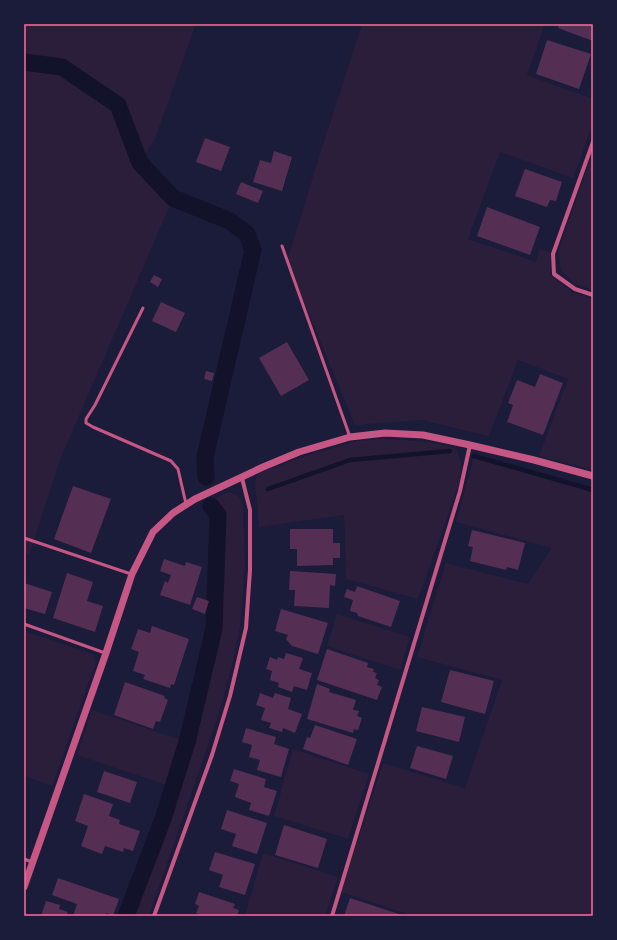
<svg xmlns="http://www.w3.org/2000/svg" width="617" height="940" viewBox="0 0 617 940" font-family="'Noto Sans',sans-serif">
<style>
.green{fill:#2a1e3b}
.lines{fill:none;stroke-linecap:round;stroke-linejoin:round}
.stream{stroke:#12122b;stroke-width:4.5}
.canal{stroke:#12122b;stroke-width:17}
.building{fill:#542f53}
.service{stroke:#c65784;stroke-width:3}
.minor{stroke:#c65784;stroke-width:4}
.tertiary{stroke:#c65784;stroke-width:7}
.neatline{fill:none;stroke:#ff6b9d;stroke-width:1.5}
</style>
<rect width="100%" height="100%" fill="#1b1b3a"/>
<g class="green">
<path d="M24 24H196L156 136 140 163 173 198 60 460 29 555 24 553Z"/>
<path d="M362 24H545L527 75 593 99V123L573 178 500 152 468 239 536 262 539 249 550 253V275L572 292 593 299V470L539 456 568 379 518 360 489 436 421 420 355 425 287 261 319 157Z"/>
<path d="M593 152V290L575 284 561 270 558 252Z"/>
<path d="M383 439C407 440 431 441 455 448 464 464 462 467 459 484L418 599 346 579 344 515 259 527 255 482 259 473 311 454 357 441Z"/>
<path d="M474 456 593 490V916H413L341 892 383 763 465 788 502 680 417 657 446 563 528 584 552 548 456 522Z"/>
<path d="M229 492 237 495 241 499 243 513 245 563 240 627 233 661 220 710 149 916H126L163 819 172 787 77 755 92 710 187 742 214 629 218 515 211 506 210 500Z"/>
<path d="M337 614 410 637 400 670 327 646Z"/>
<path d="M24 631 92 654 96 662 52 786 24 776Z"/>
<path d="M293 749 369 774 348 839 274 816Z"/>
<path d="M263 853 338 877 325 916H245Z"/>
</g>
<g class="lines">
<g class="stream">
<path d="M474 456 593 490"/>
<path d="M268 489 350 460 450 451"/>
</g>
<g class="canal">
<path d="M24 62 62 67 118 105 140 163 173 198 230 221 247 234 253 250 205 457 206 477"/>
<path d="M126 916 163 819 187 742 214 629 218 515 211 506"/>
</g>
</g>
<g class="building">
<path d="M559 24H593V41L558 28Z"/>
<path d="M547 40 591 54 579 89 536 74Z"/>
<path d="M205 138 230 147 221 171 196 162Z"/>
<path d="M274 151 292 157 282 191 253 182 260 160 271 163Z"/>
<path d="M525 169 562 182 556 201 550 200 547 207 515 196Z"/>
<path d="M241 182 263 191 258 203 236 194Z"/>
<path d="M487 207 540 227 530 255 477 236Z"/>
<path d="M154 275 162 279 158 287 150 282Z"/>
<path d="M161 302 185 313 176 332 152 321Z"/>
<path d="M287 342 309 380 281 396 259 358Z"/>
<path d="M206 371 214 373 212 381 204 379Z"/>
<path d="M540 374 563 383 543 435 507 422 513 405 508 403 517 380 535 387Z"/>
<path d="M73 486 111 499 91 553 54 539Z"/>
<path d="M290 529H333V543H340V558H333V565L297 566V549H290Z"/>
<path d="M472 530 525 543 518 570 507 567 506 570 470 561 473 547 468 546Z"/>
<path d="M164 559 185 566 186 562 202 567 190 605 160 595 165 581 168 583 171 575 160 571Z"/>
<path d="M290 571 336 574 335 586 330 585 329 608 294 606 295 590H289Z"/>
<path d="M67 573 93 582 87 601 103 606 95 632 53 618Z"/>
<path d="M24 583 52 592 45 614 24 608Z"/>
<path d="M357 586 400 601 391 627 358 616 357 613 350 611 353 600 344 597 347 589 355 592Z"/>
<path d="M197 597 209 601 205 614 192 609Z"/>
<path d="M281 609 328 623 318 654 292 646 286 639 288 635 275 631Z"/>
<path d="M152 626 189 639 174 685 171 684 170 688 143 679 145 675 133 671 139 652 131 649 138 629 150 633Z"/>
<path d="M327 649 368 663 367 667 374 669 373 672 377 673 375 678 379 680 377 685 382 687 377 700 317 680Z"/>
<path d="M286 653 303 658 299 669 312 673 307 690 294 686 292 692 278 687 279 683 270 680 272 671 266 669 270 657 277 660 278 657 284 659Z"/>
<path d="M450 670 494 681 485 714 441 702Z"/>
<path d="M125 682 165 696 164 698 168 700 160 722 156 721 153 729 114 715Z"/>
<path d="M317 684 330 689 329 692 356 700 353 710 359 711 357 716 362 718 358 730 354 729 353 733 307 719Z"/>
<path d="M260 693 273 698 275 693 291 698 288 709 302 714 295 733 283 728 282 732 269 728 271 723 261 720 265 708 256 705Z"/>
<path d="M422 707 465 717 459 742 416 731Z"/>
<path d="M315 725 357 739 348 765 303 749 307 737 310 738Z"/>
<path d="M246 728 276 737 274 744 289 749 281 777 257 770 260 760 249 757 252 745 242 742Z"/>
<path d="M417 746 453 756 446 779 410 768Z"/>
<path d="M234 769 266 779 264 787 277 791 269 816 249 810 251 803 235 797 239 784 230 781Z"/>
<path d="M104 771 137 782 130 803 97 792Z"/>
<path d="M84 794 113 804 109 816 120 820 119 824 140 831 133 851 124 848 123 852 105 846 102 854 81 846 88 826 75 821Z"/>
<path d="M227 810 267 823 257 854 232 846 236 834 221 829Z"/>
<path d="M284 825 327 839 318 868 275 855Z"/>
<path d="M215 852 255 864 245 895 219 887 223 875 209 870Z"/>
<path d="M58 878 119 899 113 916 106 913 105 916H73L77 904 52 895Z"/>
<path d="M199 892 235 904 233 908 239 910 237 916H203L196 913 199 906 195 904Z"/>
<path d="M350 898 405 916H344Z"/>
<path d="M46 901 60 905 59 909 68 912 66 916H41Z"/>
</g>
<g class="lines">
<g class="service">
<path d="M282 246 350 437"/>
<path d="M143 308 95 405 86 419V423L93 427 171 461 178 469 186 504"/>
<path d="M24 538 131 574"/>
<path d="M24 624 105 653"/>
<path d="M24 859 32 862"/>
</g>
<g class="minor">
<path d="M593 142 553 254 554 274 575 289 593 295"/>
<path d="M154 916 212 755 230 696 246 628 250 570V510L242 478"/>
<path d="M332 916 460 491 470 445"/>
</g>
<path class="tertiary" d="M24 887 106 653 132 574 153 532 173 513 195 499 263 467 299 452 350 437 385 433 423 435 470 445 534 460 593 476"/>
</g>
<rect width="617" height="940" fill="none" stroke="#1b1b3a" stroke-width="50"/>
<rect x="25" y="25" width="567" height="890" class="neatline"/>
</svg>
